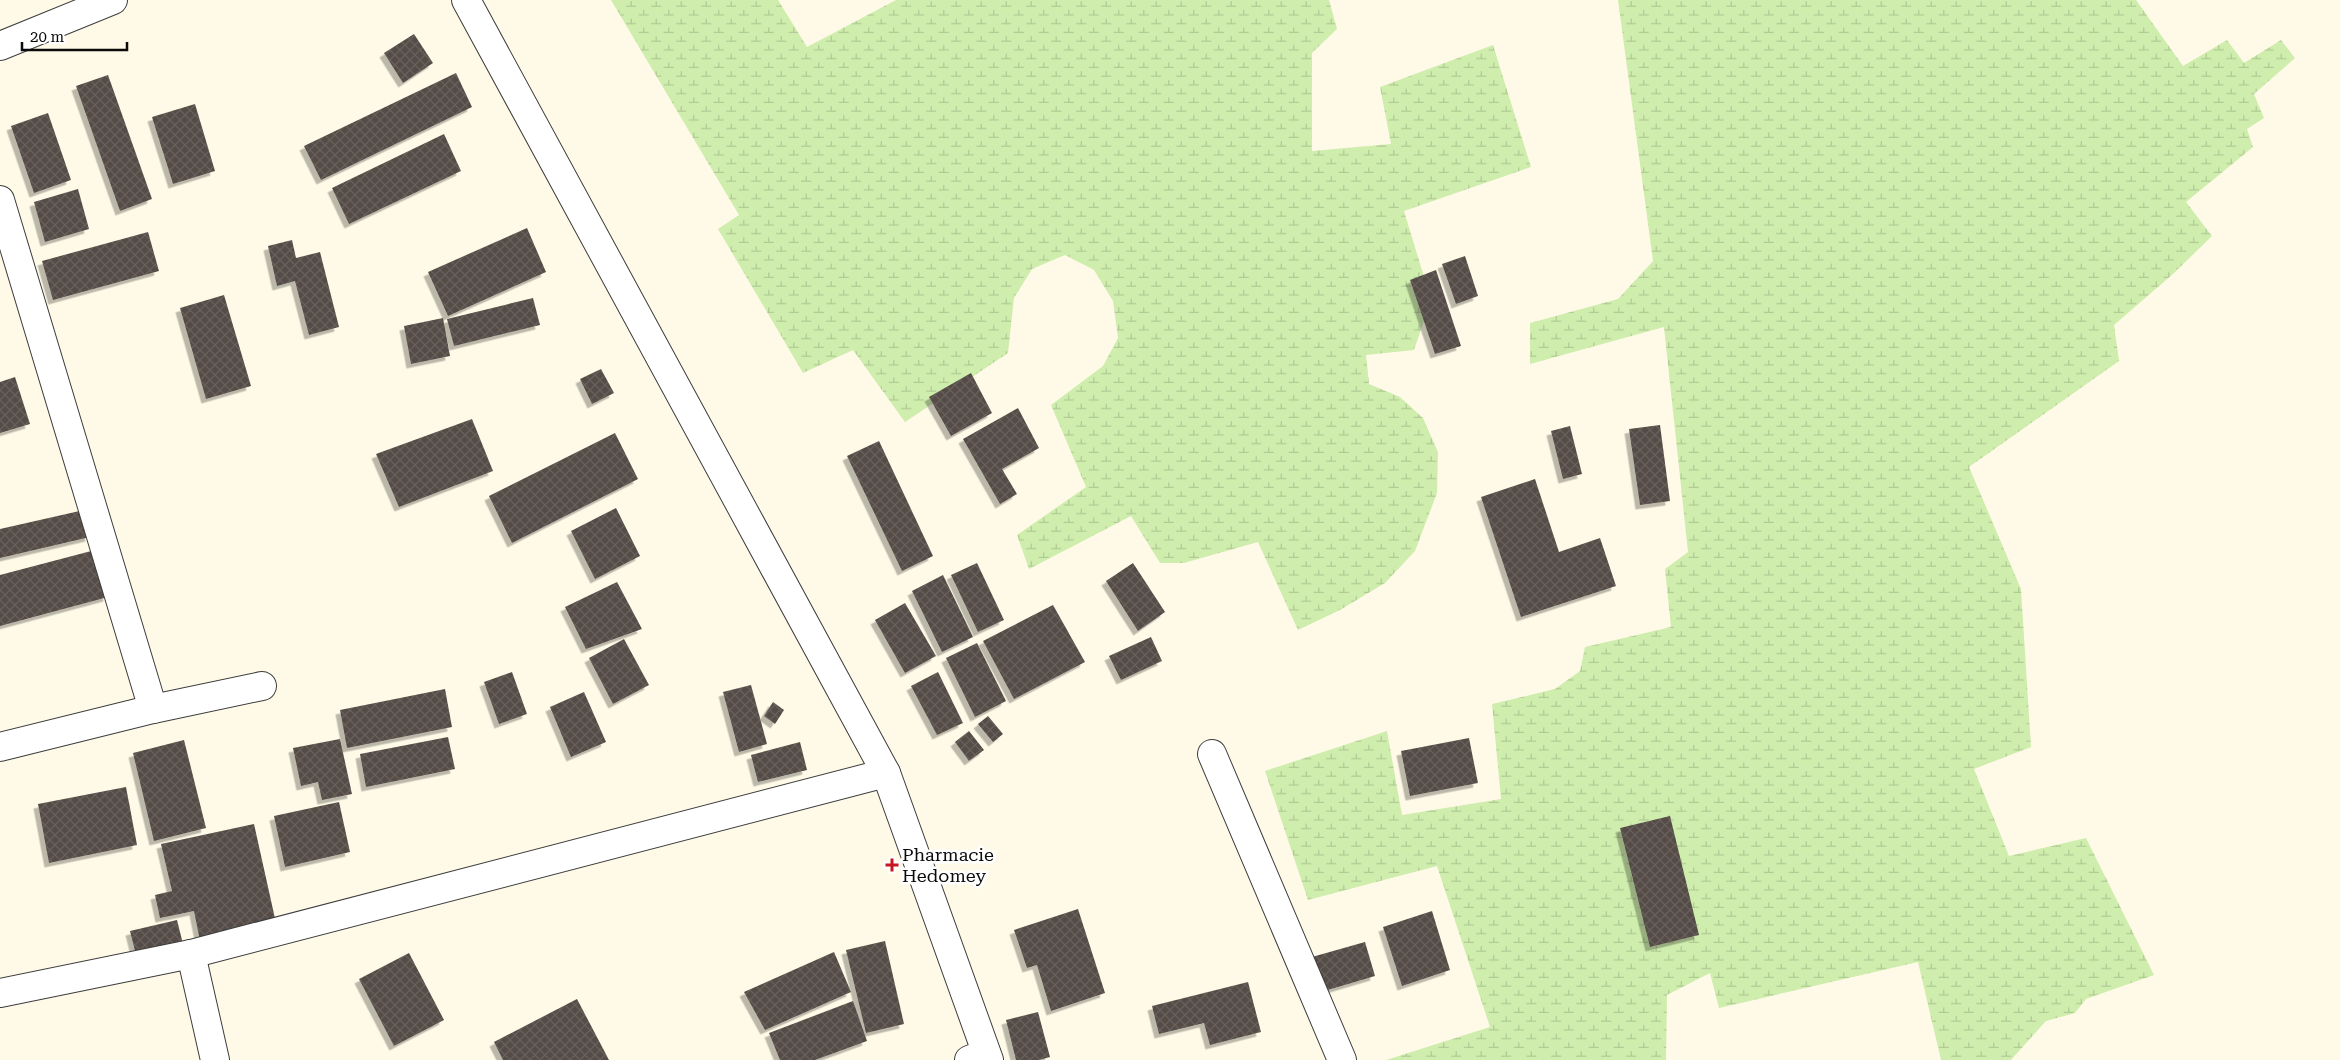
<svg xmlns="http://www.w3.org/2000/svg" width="2340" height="1060" viewBox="0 0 2340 1060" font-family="'Roboto Serif',serif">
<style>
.wetland{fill:url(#wetland-marsh)}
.building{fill:url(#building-cross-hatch);filter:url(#shadow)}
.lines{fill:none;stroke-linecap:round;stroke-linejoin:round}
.minor-casing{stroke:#3d3d3d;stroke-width:30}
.tertiary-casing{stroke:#3d3d3d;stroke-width:30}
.minor{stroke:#fff;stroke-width:28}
.tertiary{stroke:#fff;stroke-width:28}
.poi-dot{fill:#c71521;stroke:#fff;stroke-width:2}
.labels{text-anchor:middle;stroke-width:5;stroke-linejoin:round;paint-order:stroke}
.poi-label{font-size:18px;fill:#0a0a0a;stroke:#fff;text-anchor:start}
</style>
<defs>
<pattern id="wetland-marsh" width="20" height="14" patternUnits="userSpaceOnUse" patternTransform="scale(1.25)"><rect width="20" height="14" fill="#cfedad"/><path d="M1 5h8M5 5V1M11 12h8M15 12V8" fill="none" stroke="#b0ca94"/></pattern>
<pattern id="building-cross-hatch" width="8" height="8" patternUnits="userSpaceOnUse" patternTransform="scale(1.25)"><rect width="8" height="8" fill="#544b46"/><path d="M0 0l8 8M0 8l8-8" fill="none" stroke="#68605c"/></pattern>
<filter id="shadow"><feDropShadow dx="-4.5" dy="4.5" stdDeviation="0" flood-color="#0004"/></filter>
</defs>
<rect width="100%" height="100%" fill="#fffae7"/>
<g class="wetland">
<path d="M611 0H778L807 47 896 0H1329L1337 29 1312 53V151L1391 144 1380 87 1493 45 1531 167 1404 211 1431 300 1414 350 1366 355 1369 384 1400 397 1423 418 1438 452 1437 493 1415 551 1385 583 1340 610 1298 630 1258 542 1184 563H1160L1131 516 1029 569 1017 535 1086 487 1051 405 1103 366 1118 338 1113 301 1094 270 1065 255 1032 269 1014 298 1008 353 905 422 853 350 803 373 718 229 739 215Z"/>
<path d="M1618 0H2136L2183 66 2227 40 2244 63 2281 40 2295 58 2254 94 2264 118 2247 129 2253 147 2186 202 2212 236 2173 274 2114 325 2119 361 1969 467 2021 589 2031 747 1974 769 2009 856 2086 838 2154 975 2086 999 2075 1013 2046 1021 2011 1060H1941L1918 962 1719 1008 1710 973 1667 995 1666 1060H1386L1490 1027 1437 866 1308 900 1265 771 1387 731 1402 815 1501 799 1492 704 1555 689 1580 671 1585 647 1671 627 1665 569 1688 552 1664 327 1530 364V323L1618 299 1653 261Z"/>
</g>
<g class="building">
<path d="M414 34 433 63 403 83 384 53Z"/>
<path d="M456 73 472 107 321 180 304 146Z"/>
<path d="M108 75 152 199 120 211 76 86Z"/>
<path d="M195 104 215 171 173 184 152 117Z"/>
<path d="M48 113 71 180 34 193 11 126Z"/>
<path d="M444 134 461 171 349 224 332 188Z"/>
<path d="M78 189 89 229 45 242 34 202Z"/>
<path d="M527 228 546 272 448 316 428 272Z"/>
<path d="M148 232 159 271 53 300 42 261Z"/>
<path d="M292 240 296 258 320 252 339 327 309 335 295 281 277 286 268 246Z"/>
<path d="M1465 256 1478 296 1456 304 1442 264Z"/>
<path d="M1436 270 1461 346 1435 354 1410 280Z"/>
<path d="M224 295 251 386 206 399 180 308Z"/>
<path d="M533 298 540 325 454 346 447 319Z"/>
<path d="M443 318 450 356 411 364 404 326Z"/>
<path d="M601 369 614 393 592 404 580 379Z"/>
<path d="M971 373 992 413 951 436 929 397Z"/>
<path d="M15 377 30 424 0 433V382Z"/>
<path d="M1018 408 1039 448 1002 469 1017 494 1000 504 963 439Z"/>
<path d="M472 419 493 471 399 507 376 454Z"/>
<path d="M1660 425 1670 501 1640 505 1629 429Z"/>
<path d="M1570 426 1582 474 1563 479 1551 431Z"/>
<path d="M615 433 638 479 512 543 489 496Z"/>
<path d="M879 441 933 556 902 571 847 456Z"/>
<path d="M1535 479 1559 552 1600 538 1616 586 1521 617 1481 497Z"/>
<path d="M616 508 640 556 595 579 571 531Z"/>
<path d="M84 510 90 537 0 558V529Z"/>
<path d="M95 550 108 597 0 626V575Z"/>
<path d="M977 563 1004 620 978 632 951 575Z"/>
<path d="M1133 563 1165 612 1138 631 1106 581Z"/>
<path d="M943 575 973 637 942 652 912 591Z"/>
<path d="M617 582 642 629 586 649 565 607Z"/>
<path d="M905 603 936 656 905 673 875 620Z"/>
<path d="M1053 605 1085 662 1014 699 983 641Z"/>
<path d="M1151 637 1162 661 1121 680 1109 656Z"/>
<path d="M624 639 649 685 613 704 589 658Z"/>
<path d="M977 643 1006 701 975 717 946 658Z"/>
<path d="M512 672 527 714 499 724 484 682Z"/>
<path d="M938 672 963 723 937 735 911 686Z"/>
<path d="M751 685 767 744 739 752 723 692Z"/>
<path d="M445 689 452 727 347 748 340 710Z"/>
<path d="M584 692 606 742 571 757 550 707Z"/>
<path d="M773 702 784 710 775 724 764 716Z"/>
<path d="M988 716 1003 734 993 742 978 724Z"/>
<path d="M969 731 984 750 969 761 955 742Z"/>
<path d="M448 737 455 769 366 787 360 754Z"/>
<path d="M1469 738 1478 783 1410 796 1401 751Z"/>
<path d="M340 739 352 794 322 800 318 782 301 786 293 748Z"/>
<path d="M184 740 206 828 154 841 133 753Z"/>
<path d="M800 742 807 770 758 782 751 755Z"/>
<path d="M126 787 137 845 49 863 38 804Z"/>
<path d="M339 802 350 852 285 867 274 816Z"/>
<path d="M1670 816 1699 935 1650 947 1620 828Z"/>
<path d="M254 824 276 923 201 946 194 911 160 918 155 895 172 891 161 844Z"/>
<path d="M1078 909 1105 993 1051 1011 1037 965 1027 968 1014 930Z"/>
<path d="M1432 911 1450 970 1402 986 1383 927Z"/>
<path d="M177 920 183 944 136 955 130 931Z"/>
<path d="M885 941 904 1024 866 1033 846 950Z"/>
<path d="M1365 942 1375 976 1321 992 1312 957Z"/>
<path d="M834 952 851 992 765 1030 744 992Z"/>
<path d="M409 953 444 1020 394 1046 359 979Z"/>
<path d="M1248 982 1261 1032 1210 1045 1204 1023 1159 1034 1152 1006Z"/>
<path d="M577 999 609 1060H503L494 1042Z"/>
<path d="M853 1001 867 1041 815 1060H780L769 1033Z"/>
<path d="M1038 1012 1050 1057 1039 1060H1016L1006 1020Z"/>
</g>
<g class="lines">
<g class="minor-casing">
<g id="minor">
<path d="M0 46 113 0"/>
<path d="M0 200 153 709"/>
<path d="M0 747 153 709 262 686"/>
<path d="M1212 754 1342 1060"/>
<path d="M191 954 215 1060"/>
<path d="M0 993 191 954 886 773"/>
<path d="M969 1060 986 1053"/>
</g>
</g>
<g class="tertiary-casing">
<path id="tertiary" d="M466 0 886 773 989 1060"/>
</g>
<use href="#minor" class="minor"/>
<use href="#tertiary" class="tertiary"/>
</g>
<path class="poi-dot" d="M889.5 857.5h5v5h5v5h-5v5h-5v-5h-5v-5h5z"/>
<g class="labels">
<g class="poi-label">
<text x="902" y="861">Pharmacie<tspan x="902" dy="21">Hedomey</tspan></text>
</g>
</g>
<path d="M22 42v8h105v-8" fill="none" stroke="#0a0a0a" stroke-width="2.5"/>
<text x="30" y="42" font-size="15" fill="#0a0a0a" stroke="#ffffff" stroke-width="4" paint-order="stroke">20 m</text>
</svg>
